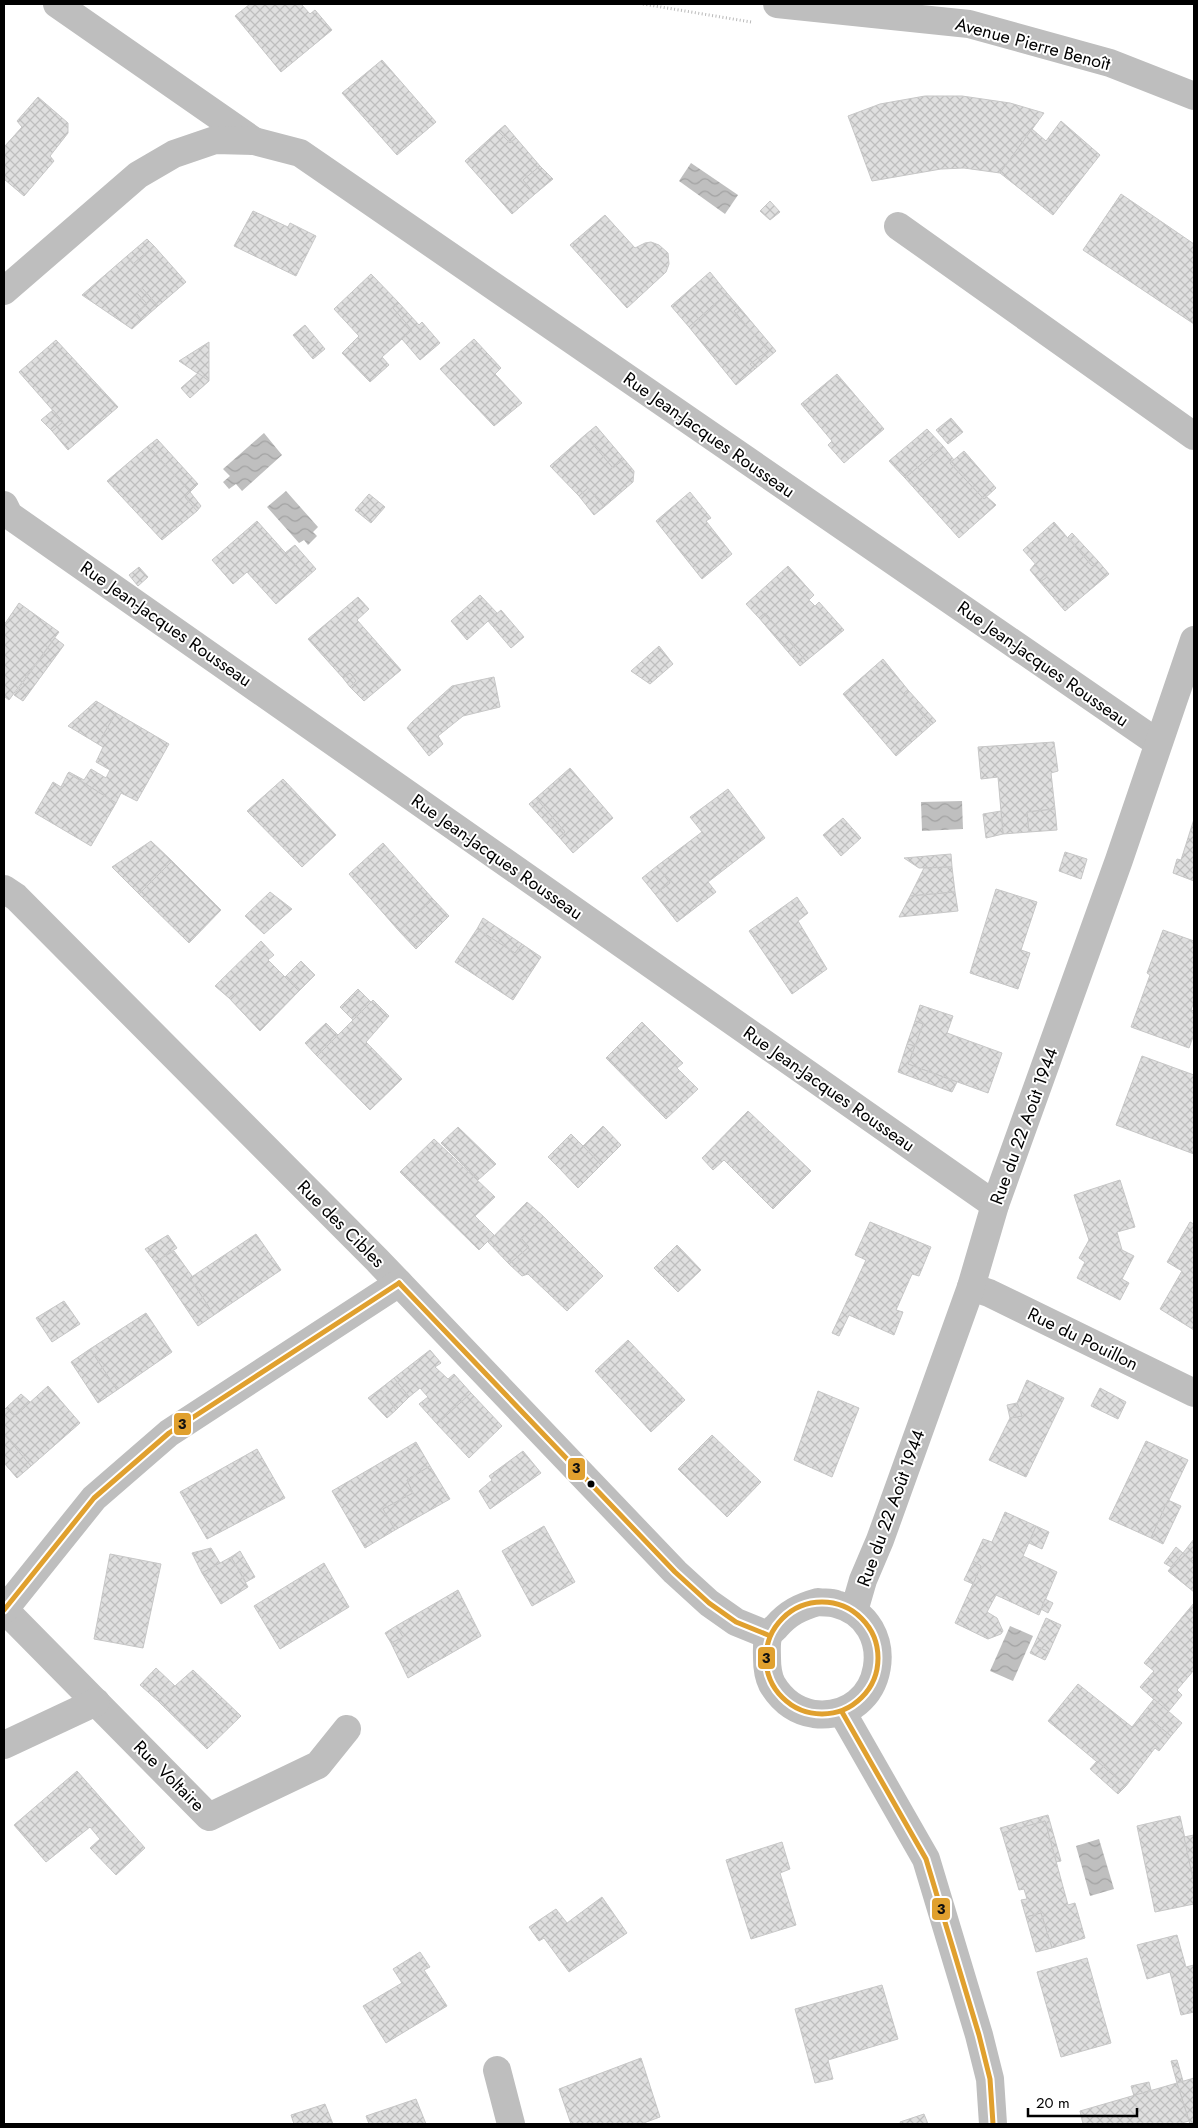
<svg xmlns="http://www.w3.org/2000/svg" width="1198" height="2128" viewBox="0 0 1198 2128" font-family="Jost,sans-serif">
<style>
.water{fill:url(#water-waves)}
.building{fill:url(#building-cross-hatch);stroke:#c7c7c7}
.lines{fill:none;stroke-linecap:round;stroke-linejoin:round}
.path{stroke:#b9b9b9;stroke-width:3;stroke-dasharray:1 2.5;stroke-linecap:butt}
.minor{stroke:#bebebe;stroke-width:28}
.major{stroke:#bebebe;stroke-width:28}
.bus-1-casing{stroke:#fff;stroke-width:9}
.bus-1{stroke:#e0a02e;stroke-width:5}
.bus-dot{fill:#000;stroke:#fff;stroke-width:2}
.labels{text-anchor:middle;stroke-width:4;stroke-linejoin:round;paint-order:stroke}
.street-label{font-size:18px;fill:#000;stroke:#fff}
.line-badge{stroke:#fff;stroke-width:2}
.pale-badge-label{font-size:14px;text-anchor:middle;font-weight:bold;fill:#111}
</style>
<defs>
<pattern id="water-waves" width="16" height="10" patternUnits="userSpaceOnUse" patternTransform="scale(1.25)"><rect width="16" height="10" fill="#bfbfbf"/><path d="M0 5q4-4 8 0t8 0" fill="none" stroke="#a2a2a2"/></pattern>
<pattern id="building-cross-hatch" width="8" height="8" patternUnits="userSpaceOnUse" patternTransform="scale(1.25)"><rect width="8" height="8" fill="#dfdfdf"/><path d="M0 0l8 8M0 8l8-8" fill="none" stroke="#bebebe"/></pattern>
</defs>
<rect width="100%" height="100%" fill="#fff"/>
<g class="water">
<path d="M691 163 738 195 725 214 679 181Z"/>
<path d="M264 433 282 455 242 491 236 484 229 489 223 482 230 476 223 469Z"/>
<path d="M286 491 318 527 313 532 317 536 308 545 304 540 299 543 267 507Z"/>
<path d="M962 801 963 829 922 831 921 802Z"/>
<path d="M1010 1626 1033 1636 1013 1681 990 1671Z"/>
<path d="M1099 1839 1114 1889 1090 1896 1076 1846Z"/>
</g>
<g class="building">
<path d="M250 4H301L310 14 315 10 332 30 281 72 235 16Z"/>
<path d="M382 60 436 122 397 155 342 93Z"/>
<path d="M925 96H962L1010 103 1044 113 1000 173 964 168 941 169 872 181 848 116 880 104Z"/>
<path d="M38 97 68 123V133L50 156 54 161 24 196 4 179V147L22 127 17 121Z"/>
<path d="M1061 121 1100 155 1053 215 1000 173 1032 129 1046 141Z"/>
<path d="M505 125 516 138 510 143 498 131Z"/>
<path d="M498 131 510 143 516 138 540 166 523 180 535 194 512 214 465 161Z"/>
<path d="M540 166 553 179 535 194 523 180Z"/>
<path d="M1121 194 1194 244V324L1083 250Z"/>
<path d="M770 201 780 212 770 220 760 211Z"/>
<path d="M253 211 288 227 290 223 316 236 296 276 234 246Z"/>
<path d="M605 215 635 248 645 243 651 242 659 245 668 253 669 264 666 272 627 308 570 245Z"/>
<path d="M147 239 154 246 133 264 127 256Z"/>
<path d="M154 246 186 282 158 306 142 288 137 293 147 304 136 313 142 320 132 329 82 295 127 256 133 264Z"/>
<path d="M710 272 727 293 689 327 671 306Z"/>
<path d="M371 274 399 303 393 308 412 330 382 357 389 365 370 382 342 353 359 336 334 309Z"/>
<path d="M142 288 158 306 142 320 136 313 147 304 137 293Z"/>
<path d="M727 293 739 307 734 311 768 351 750 364 755 369 736 385 689 327Z"/>
<path d="M399 303 419 325 422 322 440 343 420 360 402 339 412 330 393 308Z"/>
<path d="M739 307 776 351 755 369 750 364 768 351 734 311Z"/>
<path d="M305 325 325 349 313 359 293 335Z"/>
<path d="M474 339 501 368 495 374 522 403 494 426 440 369Z"/>
<path d="M56 340 118 407 68 450 52 431 63 422 19 372Z"/>
<path d="M209 342V381L179 361Z"/>
<path d="M198 373 209 381 190 398 181 388Z"/>
<path d="M837 374 884 429 844 463 828 445 832 441 801 404Z"/>
<path d="M53 410 63 422 52 431 41 420Z"/>
<path d="M951 418 963 432 948 444 936 430Z"/>
<path d="M596 426 624 459 613 468 585 435Z"/>
<path d="M927 429 943 446 905 478 889 461Z"/>
<path d="M585 435 613 468 624 459 634 471 633 482 604 507 588 488 579 496 550 466Z"/>
<path d="M157 439 198 484 190 492 148 446Z"/>
<path d="M148 446 190 492 185 497 197 511 162 540 107 481Z"/>
<path d="M943 446 954 460 950 463 984 499 987 497 996 505 959 538 905 478Z"/>
<path d="M964 451 996 488 984 499 950 463Z"/>
<path d="M588 488 604 507 594 515 579 496Z"/>
<path d="M190 492 201 506 197 511 185 497Z"/>
<path d="M690 492 711 518 706 521 732 554 702 579 656 521Z"/>
<path d="M369 494 385 507 371 523 355 510Z"/>
<path d="M257 521 307 577 276 604 247 572 233 584 212 560Z"/>
<path d="M1054 522 1092 566 1098 561 1109 574 1065 611 1040 582 1047 577 1023 550Z"/>
<path d="M1072 533 1098 561 1092 566 1068 537Z"/>
<path d="M295 545 316 569 307 577 285 553Z"/>
<path d="M1035 564 1047 577 1040 582 1030 570Z"/>
<path d="M788 566 814 595 809 600 815 606 819 602 844 630 806 661 765 613 759 618 746 604Z"/>
<path d="M139 567 148 577 138 586 129 575Z"/>
<path d="M480 595 497 613 467 640 451 621Z"/>
<path d="M358 597 369 609 357 620 401 670 364 701 350 687 356 681 350 673 343 678 308 639Z"/>
<path d="M19 603 59 632 9 700 4 696V625Z"/>
<path d="M501 610 524 637 511 648 488 621Z"/>
<path d="M765 613 806 661 800 666 759 618Z"/>
<path d="M55 638 64 645 23 701 14 695Z"/>
<path d="M659 646 673 664 650 684 631 671Z"/>
<path d="M883 659 908 690 904 693 931 725 896 756 843 694Z"/>
<path d="M350 673 356 681 350 687 343 678Z"/>
<path d="M494 677 500 707 463 716 438 736 443 744 429 756 407 728 412 722 452 686Z"/>
<path d="M908 690 936 721 931 725 904 693Z"/>
<path d="M96 701 116 713 98 744 68 726Z"/>
<path d="M116 713 169 744 137 801 121 793 116 803 68 773 69 772 84 780 91 769 106 778 110 770 96 762 103 747 98 744Z"/>
<path d="M1054 742 1058 771 1051 773 1055 809 1027 812 1029 832 1003 834 998 777 981 779 978 747Z"/>
<path d="M570 768 613 818 573 853 559 837 565 832 536 798Z"/>
<path d="M68 773 116 803 91 846 35 813 53 782 61 787Z"/>
<path d="M283 779 336 835 302 867 247 811Z"/>
<path d="M728 789 765 838 708 882 716 892 677 922 655 894 670 883 657 866 702 832 690 817Z"/>
<path d="M536 798 565 832 559 837 529 804Z"/>
<path d="M1055 809 1057 830 1029 832 1027 812Z"/>
<path d="M1001 811 1003 834 986 838 983 814Z"/>
<path d="M843 818 861 838 841 856 823 835Z"/>
<path d="M1194 819V881L1173 873 1177 859 1181 860Z"/>
<path d="M151 841 172 861 139 894 112 867Z"/>
<path d="M383 843 433 899 399 931 349 874Z"/>
<path d="M1065 852 1087 859 1081 879 1059 871Z"/>
<path d="M951 854 952 867 919 868 904 858Z"/>
<path d="M172 861 221 910 189 943 139 894Z"/>
<path d="M657 866 670 883 655 894 642 878Z"/>
<path d="M952 867 955 892 910 896 924 868Z"/>
<path d="M996 889 1037 902 1021 950 1030 953 1018 989 970 973Z"/>
<path d="M270 892 292 909 264 934 245 916Z"/>
<path d="M955 892 958 911 899 917 910 896Z"/>
<path d="M797 897 808 913 798 921 827 969 792 994 749 931Z"/>
<path d="M433 899 449 916 416 949 399 931Z"/>
<path d="M483 918 522 944 515 953 477 929Z"/>
<path d="M477 929 515 953 522 944 541 957 513 1000 455 962Z"/>
<path d="M1163 930 1194 941V1002L1191 1010 1194 1011V1034L1189 1048 1131 1027 1150 975 1147 973Z"/>
<path d="M261 941 274 955 268 960 299 991 260 1031 245 1015 250 1010 234 994 229 998 215 986Z"/>
<path d="M301 961 315 975 299 991 285 977Z"/>
<path d="M358 989 371 1002 353 1020 340 1007Z"/>
<path d="M234 994 250 1010 245 1015 229 998Z"/>
<path d="M373 1000 389 1016 366 1042 402 1079 370 1110 317 1056Z"/>
<path d="M920 1005 953 1016 947 1033 1002 1053 988 1093 908 1064 923 1024 915 1021Z"/>
<path d="M915 1021 923 1024 915 1046 907 1044Z"/>
<path d="M642 1022 683 1063 677 1068 698 1089 666 1119 606 1058Z"/>
<path d="M326 1023 338 1035 317 1056 305 1043Z"/>
<path d="M907 1044 915 1046 908 1064 957 1082 952 1092 898 1072Z"/>
<path d="M1142 1056 1194 1075V1154L1116 1125Z"/>
<path d="M748 1111 811 1171 773 1209 724 1160 713 1170 702 1158Z"/>
<path d="M603 1126 621 1145 601 1165 583 1146Z"/>
<path d="M458 1127 496 1164 478 1180 441 1143Z"/>
<path d="M571 1134 583 1146 560 1169 548 1157Z"/>
<path d="M434 1139 495 1197 475 1216 494 1235 479 1250 400 1172Z"/>
<path d="M583 1146 601 1165 578 1188 560 1169Z"/>
<path d="M1120 1180 1135 1227 1117 1232 1122 1250 1134 1256 1122 1279 1129 1283 1120 1300 1077 1278 1085 1262 1079 1258 1089 1240 1074 1195Z"/>
<path d="M527 1202 543 1216 521 1238 529 1247 509 1264 488 1242Z"/>
<path d="M543 1216 603 1276 567 1311 528 1274 522 1276 509 1264 529 1247 521 1238Z"/>
<path d="M870 1222 931 1247 919 1276 912 1274 896 1310 903 1312 894 1335 849 1315 839 1336 832 1333 866 1260 855 1255Z"/>
<path d="M1190 1222 1194 1224V1330L1160 1309 1182 1271 1167 1262Z"/>
<path d="M256 1234 281 1270 214 1315 190 1278Z"/>
<path d="M168 1235 177 1248 155 1262 145 1249Z"/>
<path d="M677 1245 701 1270 678 1292 654 1268Z"/>
<path d="M174 1251 192 1276 190 1278 214 1315 198 1326 155 1262Z"/>
<path d="M64 1301 80 1324 52 1342 36 1318Z"/>
<path d="M146 1313 172 1352 117 1390 90 1349Z"/>
<path d="M628 1340 685 1400 651 1432 595 1371Z"/>
<path d="M90 1349 117 1390 98 1403 71 1362Z"/>
<path d="M430 1350 441 1363 435 1367 448 1379 454 1374 471 1393 437 1424 419 1404 428 1397 420 1388 409 1397 394 1378Z"/>
<path d="M394 1378 409 1397 396 1410 380 1389Z"/>
<path d="M1027 1380 1064 1398 1026 1477 989 1460 1010 1418 1022 1416 1017 1403Z"/>
<path d="M48 1386 80 1423 31 1466 4 1434V1410L6 1408 15 1416Z"/>
<path d="M1100 1388 1126 1402 1118 1419 1091 1406Z"/>
<path d="M380 1389 396 1410 387 1418 368 1398Z"/>
<path d="M818 1391 859 1408 832 1477 794 1460Z"/>
<path d="M471 1393 502 1426 469 1458 437 1424Z"/>
<path d="M21 1394 30 1402 15 1416 6 1408Z"/>
<path d="M1017 1403 1022 1416 1010 1418 1007 1405Z"/>
<path d="M4 1434 31 1466 17 1478 4 1463Z"/>
<path d="M712 1435 761 1482 727 1517 678 1469Z"/>
<path d="M1146 1441 1188 1460 1151 1538 1109 1519Z"/>
<path d="M416 1442 430 1466 407 1480 413 1493 383 1509 395 1530 365 1548 332 1491Z"/>
<path d="M257 1449 285 1498 207 1539 180 1492Z"/>
<path d="M523 1451 541 1473 490 1509 479 1491 492 1480 489 1476Z"/>
<path d="M430 1466 450 1499 395 1530 383 1509 413 1493 407 1480Z"/>
<path d="M1168 1500 1181 1506 1163 1544 1151 1538Z"/>
<path d="M1005 1512 1036 1526 1023 1556 1057 1572 1039 1615 996 1595 987 1612 997 1618 1003 1631 1001 1634 988 1639 955 1623 981 1566 973 1561 983 1539 992 1542Z"/>
<path d="M544 1526 575 1582 532 1606 502 1551Z"/>
<path d="M1036 1526 1049 1532 1042 1549 1029 1543Z"/>
<path d="M1194 1539V1562L1183 1553Z"/>
<path d="M1176 1547 1183 1553 1171 1567 1164 1563Z"/>
<path d="M211 1548 220 1563 202 1573 192 1553Z"/>
<path d="M240 1551 255 1577 246 1582 231 1557Z"/>
<path d="M1183 1553 1194 1562V1592L1168 1571Z"/>
<path d="M110 1554 161 1564 143 1648 94 1639Z"/>
<path d="M231 1557 248 1587 221 1604 202 1573Z"/>
<path d="M973 1561 981 1566 973 1584 964 1580Z"/>
<path d="M324 1563 349 1607 280 1649 254 1606Z"/>
<path d="M458 1590 481 1636 408 1678 391 1643 403 1637 396 1626Z"/>
<path d="M1045 1599 1053 1603 1048 1613 1041 1609Z"/>
<path d="M1194 1603V1670L1177 1690 1182 1695 1168 1712 1140 1687 1154 1671 1144 1663Z"/>
<path d="M1046 1618 1061 1625 1049 1652 1034 1645Z"/>
<path d="M396 1626 403 1637 391 1643 385 1633Z"/>
<path d="M1034 1645 1049 1652 1045 1660 1030 1653Z"/>
<path d="M156 1668 175 1686 158 1701 140 1685Z"/>
<path d="M193 1670 241 1716 207 1749 158 1701Z"/>
<path d="M1078 1684 1132 1727 1143 1713 1171 1736 1159 1751 1155 1748 1126 1786 1048 1721Z"/>
<path d="M1154 1699 1182 1723 1171 1736 1143 1713Z"/>
<path d="M1097 1761 1126 1786 1118 1794 1090 1769Z"/>
<path d="M77 1771 145 1848 116 1875 90 1848 100 1839 90 1827 46 1862 14 1825Z"/>
<path d="M1048 1815 1061 1861 1056 1862 1045 1821 1002 1833 1000 1828Z"/>
<path d="M1180 1816 1194 1879V1904L1155 1912 1137 1826Z"/>
<path d="M1045 1821 1068 1905 1075 1903 1085 1938 1052 1948 1041 1913 1026 1917 1021 1900 1027 1899 1024 1889 1019 1890 1002 1833Z"/>
<path d="M1194 1835V1879H1193L1184 1837Z"/>
<path d="M782 1842 790 1869 780 1873 796 1925 751 1939 726 1860Z"/>
<path d="M602 1897 627 1933 569 1972 544 1938 539 1941 529 1927 556 1909 567 1923Z"/>
<path d="M1041 1913 1052 1948 1036 1952 1026 1917Z"/>
<path d="M1177 1935 1186 1967 1194 1965V2012L1181 2015 1170 1972 1147 1979 1137 1945Z"/>
<path d="M420 1952 430 1967 424 1970 447 2006 386 2043 363 2006 402 1983 393 1969Z"/>
<path d="M1087 1958 1111 2043 1061 2057 1037 1972Z"/>
<path d="M882 1985 898 2039 828 2060 833 2079 815 2083 795 2009Z"/>
<path d="M641 2058 660 2117 641 2124H571L559 2089Z"/>
<path d="M1177 2060 1183 2081 1177 2083 1171 2061Z"/>
<path d="M1194 2078V2124H1190L1177 2083Z"/>
<path d="M1149 2082 1151 2090 1134 2096 1131 2086Z"/>
<path d="M1177 2083 1189 2121 1178 2124H1083L1080 2111Z"/>
<path d="M416 2099 426 2124H369L366 2116Z"/>
<path d="M325 2104 333 2124H294L291 2115Z"/>
<path d="M924 2114 928 2124H901L900 2122Z"/>
</g>
<g class="lines">
<path class="path" d="M643 4 751 22"/>
<g class="minor">
<path d="M57 4 254 141"/>
<path d="M898 226 1194 436"/>
<path d="M4 291 138 175 174 154 215 140 254 141 300 153 1158 743"/>
<path d="M4 505 9 515 995 1205"/>
<path d="M4 889 16 897 377 1260 675 1572 709 1603 736 1622 768 1635"/>
<path d="M971 1287 989 1293 1194 1393"/>
<path d="M818 1602C824 1603 831 1602 836 1604 901 1620 887 1722 814 1714 795 1711 781 1699 772 1684 768 1676 767 1666 767 1658 767 1652 766 1641 769 1635 770 1632 774 1629 776 1627 788 1613 800 1607 818 1602Z"/>
<path d="M4 1609 209 1817 318 1765 347 1729"/>
<path d="M4 1610 94 1498 169 1433 399 1283"/>
<path d="M854 1611 863 1580 880 1540 971 1287 995 1205 1119 860 1194 640"/>
<path d="M842 1712 926 1859 979 2035 990 2079 993 2124"/>
<path d="M4 1745 96 1702"/>
<path d="M497 2070 511 2124"/>
</g>
<path class="major" d="M777 4 969 24 1110 63 1194 96"/>
<g class="bus-1-casing">
<g id="bus-1">
<path d="M399 1283 675 1572 709 1603 736 1622 768 1635"/>
<circle cx="822" cy="1658" r="56"/>
<path d="M4 1610 94 1498 169 1433 399 1283"/>
<path d="M842 1712 926 1859 979 2035 990 2079 993 2124"/>
</g>
</g>
<use href="#bus-1" class="bus-1"/>
</g>
<circle class="bus-dot" cx="591" cy="1484" r="4.5"/>
<g class="labels">
<g class="street-label">
<text transform="translate(1033 44) rotate(15)" y="6">Avenue Pierre Benoît</text>
<text transform="translate(709 435) rotate(35)" y="6">Rue Jean-Jacques Rousseau</text>
<text transform="translate(166 624) rotate(35)" y="6">Rue Jean-Jacques Rousseau</text>
<text transform="translate(1043 664) rotate(35)" y="6">Rue Jean-Jacques Rousseau</text>
<text transform="translate(497 857) rotate(35)" y="6">Rue Jean-Jacques Rousseau</text>
<text transform="translate(829 1089) rotate(35)" y="6">Rue Jean-Jacques Rousseau</text>
<text transform="translate(1024 1126) rotate(-70)" y="6">Rue du 22 Août 1944</text>
<text transform="translate(341 1224) rotate(45)" y="6">Rue des Cibles</text>
<text transform="translate(1083 1339) rotate(26)" y="6">Rue du Pouillon</text>
<text transform="translate(891 1508) rotate(-70)" y="6">Rue du 22 Août 1944</text>
<text transform="translate(169 1776) rotate(45)" y="6">Rue Voltaire</text>
</g>
</g>
<g class="line-badge">
<rect x="173" y="1412" width="19" height="24" rx="5" fill="#e0a02e"/>
<rect x="567" y="1457" width="19" height="24" rx="5" fill="#e0a02e"/>
<rect x="757" y="1646" width="19" height="24" rx="5" fill="#e0a02e"/>
<rect x="931" y="1897" width="20" height="24" rx="5" fill="#e0a02e"/>
</g>
<g class="pale-badge-label">
<text x="182" y="1429">3</text>
<text x="576" y="1473">3</text>
<text x="766" y="1663">3</text>
<text x="941" y="1914">3</text>
</g>
<rect width="1198" height="2128" fill="none" stroke="#000000" stroke-width="10"/>
<path d="M1028 2108v8h109v-8" fill="none" stroke="#000000" stroke-width="2.5"/>
<text x="1036" y="2108" font-size="15" fill="#000000" stroke="#ffffff" stroke-width="4" paint-order="stroke">20 m</text>
</svg>
